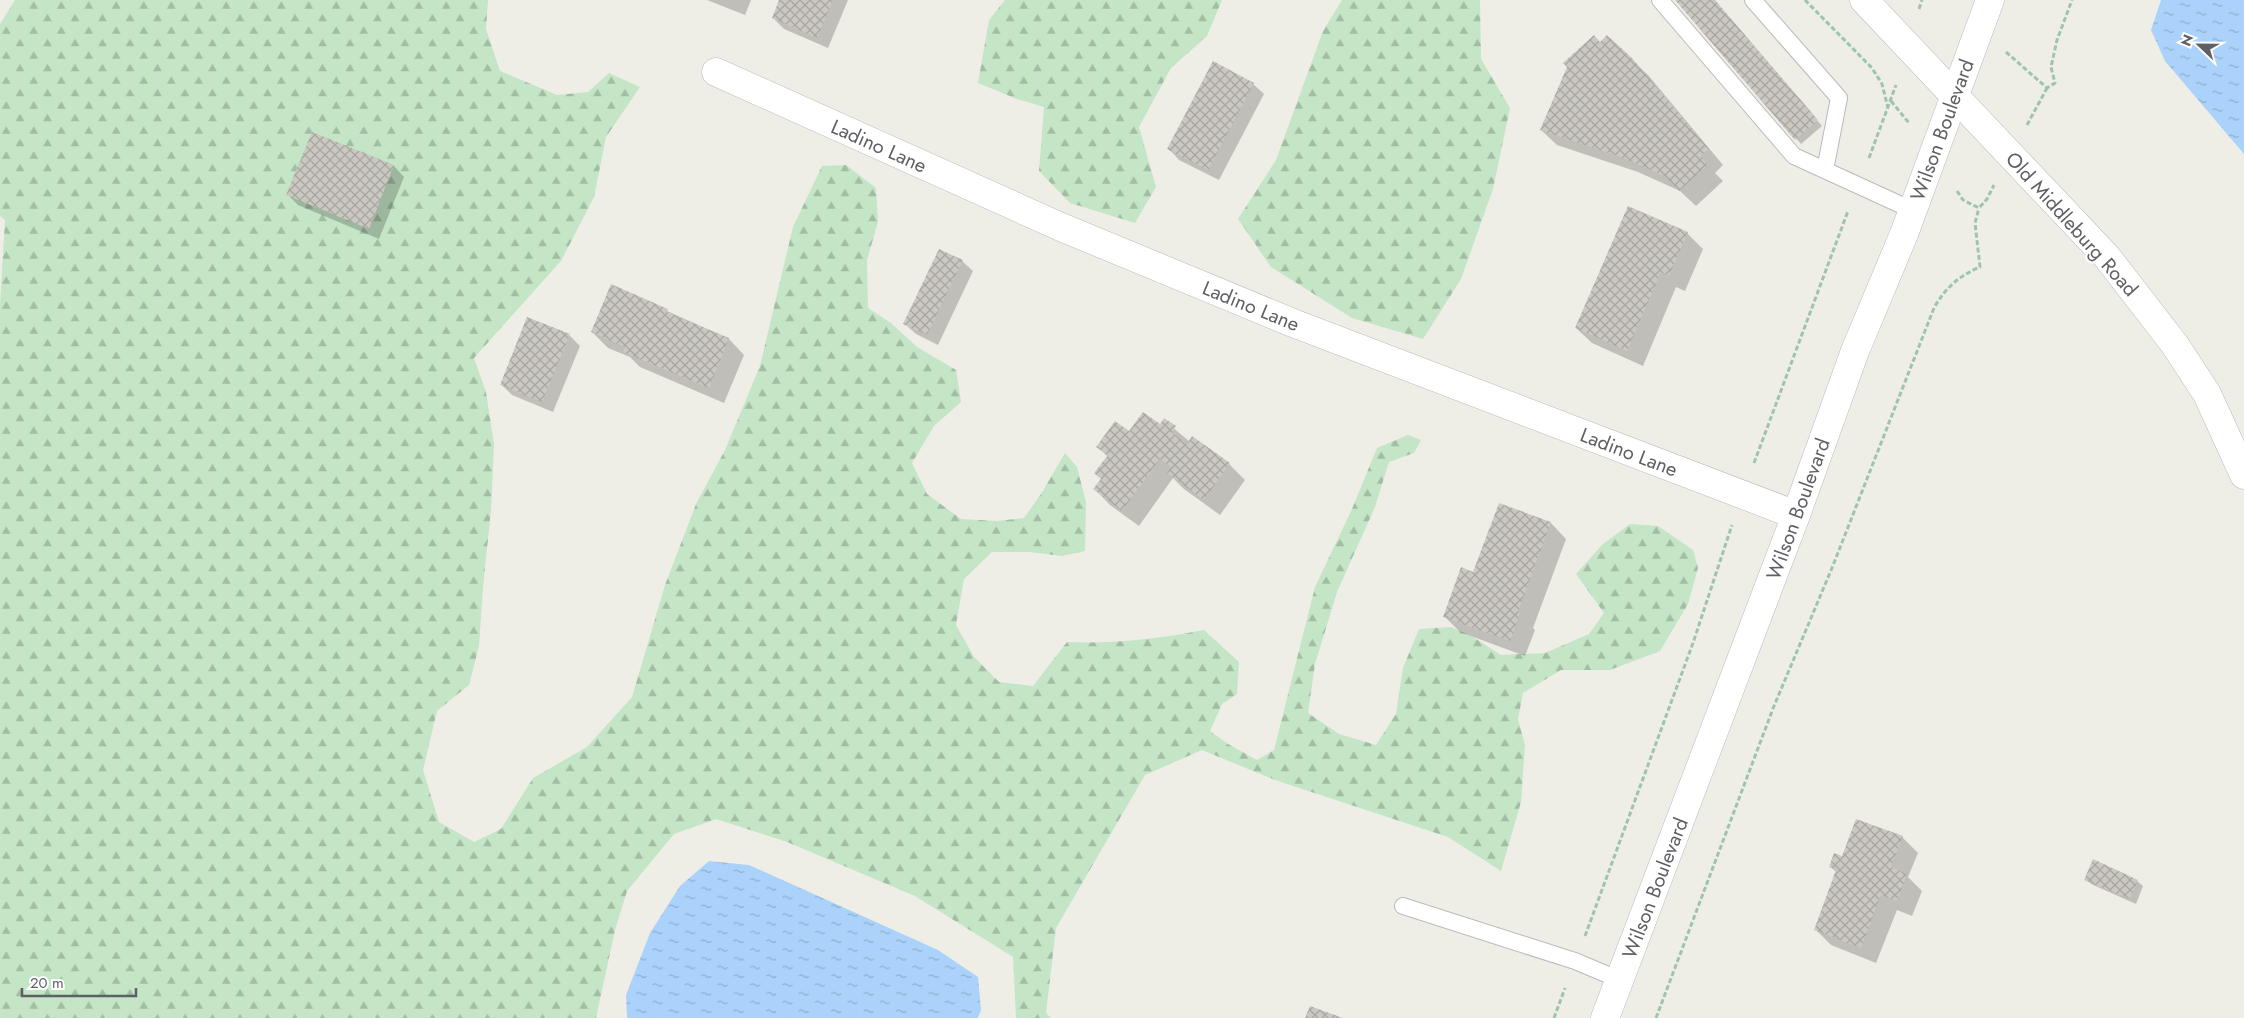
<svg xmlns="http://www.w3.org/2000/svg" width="2244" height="1018" viewBox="0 0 2244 1018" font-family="Jost,sans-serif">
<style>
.forest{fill:url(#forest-firs)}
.water{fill:url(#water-ripples)}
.shadow{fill:#0003}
.building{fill:url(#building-cross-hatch)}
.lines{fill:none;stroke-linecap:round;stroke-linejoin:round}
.lane-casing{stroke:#b8babf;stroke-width:18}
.street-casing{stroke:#b8babf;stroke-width:29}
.secondary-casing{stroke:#b9bbc1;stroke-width:29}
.path{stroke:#9ec5ac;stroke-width:3;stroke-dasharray:5 2.5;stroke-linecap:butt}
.lane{stroke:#fff;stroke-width:16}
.street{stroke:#fff;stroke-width:28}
.secondary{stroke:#fff;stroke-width:28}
.labels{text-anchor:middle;stroke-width:4.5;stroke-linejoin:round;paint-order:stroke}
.street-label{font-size:20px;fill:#5e6065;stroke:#fff}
</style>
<defs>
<pattern id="forest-firs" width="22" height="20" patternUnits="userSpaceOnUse" patternTransform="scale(1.25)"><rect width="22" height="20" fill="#c4e5c6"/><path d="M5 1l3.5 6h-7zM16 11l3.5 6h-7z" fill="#a2bda4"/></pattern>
<pattern id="water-ripples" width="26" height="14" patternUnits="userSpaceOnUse" patternTransform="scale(1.25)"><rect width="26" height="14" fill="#abd2fa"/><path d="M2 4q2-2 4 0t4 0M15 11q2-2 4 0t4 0" fill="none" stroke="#8eaece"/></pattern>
<pattern id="building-cross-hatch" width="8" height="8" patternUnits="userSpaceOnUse" patternTransform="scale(1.25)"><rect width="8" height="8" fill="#cbc8c2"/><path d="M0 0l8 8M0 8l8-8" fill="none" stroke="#a8a6a1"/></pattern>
</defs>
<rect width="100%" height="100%" fill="#efeee6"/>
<g class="forest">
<path d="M15 0H488L486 29 500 71 557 95 588 92 609 73 640 87 606 137 594 197 561 261 474 358 486 392 494 444 491 510 483 587 479 646 469 685 437 711 423 770 439 822 474 842 501 829 533 778 587 747 632 697 665 585 696 504 725 450 760 366 793 227 822 166 846 165 876 188 878 222 867 260 868 308 891 323 917 347 956 370 961 402 934 426 912 463 927 494 961 519 997 521 1024 518 1041 494 1065 453 1077 467 1086 502 1085 551 1062 556 1030 552H992L964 579 956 625 974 657 999 682 1033 686 1067 642C1114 644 1158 639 1204 630L1239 662 1237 694 1222 704 1210 731 1228 744 1257 760 1274 750 1315 587 1352 509 1377 448 1408 435 1421 440 1414 453 1389 462 1375 507 1337 592 1315 664 1308 713 1339 734 1376 745 1396 714 1403 668 1419 629 1451 627 1473 637 1501 655 1545 653 1589 634 1604 613 1576 574 1603 544 1630 524 1658 526 1693 550 1698 568 1688 604 1660 651 1610 670H1561L1523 693 1518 719 1525 745 1521 802 1501 871 1448 837 1275 780 1202 750 1145 775 1056 928 1046 1013 1051 1018H1016L1013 957 915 896 787 842 716 819 674 834 627 891 615 930 596 1018H0V305L5 220 0 216V24Z"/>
<path d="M1005 0H1222L1207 36 1171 68 1139 127 1156 187 1135 223 1070 203 1039 171 1044 107 1017 99 978 83 989 20Z"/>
<path d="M1342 0H1480L1481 59 1510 108 1493 189 1461 279 1423 339 1352 318 1271 267 1238 219 1276 160 1323 31Z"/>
</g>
<g class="water">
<path d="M2161 0H2244V154L2165 61 2151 30Z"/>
<path d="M709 861 749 865 938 950 978 977 981 1010 978 1018H627L626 995 650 933 680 886Z"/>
</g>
<g class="shadow">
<path d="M707 0H751L745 15Z"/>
<path d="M781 0H848L828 48 784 29 773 18Z"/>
<path d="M1677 0H1714L1822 126 1801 144Z"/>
<path d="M1600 43 1631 59 1648 75 1723 165 1715 173 1723 181 1696 206 1680 191 1638 172 1557 145 1541 130Z"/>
<path d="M1253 84 1264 94 1219 180 1179 160 1169 149Z"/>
<path d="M313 133 394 166 404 177 379 239 298 205 288 195Z"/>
<path d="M1687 233 1703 249 1685 291 1676 287 1643 366 1592 343 1576 328Z"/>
<path d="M962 261 973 271 938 345 916 334 905 324Z"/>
<path d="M612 286 729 339 744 355 724 403 640 367 630 357 608 348 592 332Z"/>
<path d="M569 335 580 346 553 412 512 395 501 384Z"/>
<path d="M1164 420 1190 442 1193 438 1229 464 1245 480 1220 515 1184 489 1173 478 1139 526 1110 505 1095 489 1102 479 1108 457 1098 447 1129 433 1160 426Z"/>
<path d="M1500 505 1551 523 1566 539 1533 628 1535 630 1525 656 1460 632 1444 616 1474 574Z"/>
<path d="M1902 837 1918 853 1908 877 1922 891 1912 916 1897 910 1876 963 1831 945 1815 929 1837 873 1831 867 1843 858Z"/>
<path d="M2086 879 2137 881 2143 886 2136 904 2091 884Z"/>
</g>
<g class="building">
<path d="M779 0H833L817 38 772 18Z"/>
<path d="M1675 0H1715L1818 120 1795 140Z"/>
<path d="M1594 35 1600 42 1607 35 1632 58 1709 149 1700 156 1708 165 1679 191 1665 176 1621 157 1540 130 1567 67 1563 63Z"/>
<path d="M1213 61 1254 83 1208 170 1167 149Z"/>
<path d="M312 132 394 165 369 229 286 195Z"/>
<path d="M1628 206 1688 232 1669 276 1661 272 1627 351 1575 328Z"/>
<path d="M939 249 963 260 927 335 903 324Z"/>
<path d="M611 284 668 309 667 312 729 338 709 388 623 352 625 347 591 332Z"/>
<path d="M527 317 570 334 542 402 500 385Z"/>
<path d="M1143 412 1160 424 1164 418 1176 426 1172 433 1187 444 1192 436 1230 463 1204 500 1167 473 1171 467 1160 459 1122 511 1093 489 1101 479 1094 473 1108 455 1096 447 1115 421 1129 431Z"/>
<path d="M1499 503 1551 522 1518 612 1520 613 1510 641 1443 617 1461 567 1473 572Z"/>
<path d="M1856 819 1903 836 1891 867 1907 874 1897 901 1881 895 1861 948 1814 930 1836 870 1829 867 1834 853 1842 856Z"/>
<path d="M2093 859 2138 880 2130 899 2084 880Z"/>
<path d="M1310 1006 1343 1018H1305Z"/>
</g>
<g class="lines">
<g class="lane-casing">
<g id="lane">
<path d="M1660 0 1794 156 1912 210"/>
<path d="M1753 0 1839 98 1825 170"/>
<path d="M1403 906 1575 961 1620 980"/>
</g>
</g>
<g class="street-casing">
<path id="street" d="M716 72 1061 227 1293 323 1796 515"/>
</g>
<g class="secondary-casing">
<g id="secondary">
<path d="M1864 0 2107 257 2175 345 2207 394 2244 475"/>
<path d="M1605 1018 1796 515 1855 351 1904 234 1990 0"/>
</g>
</g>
<g class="path">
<path d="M1805 0 1872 68 1882 84 1888 108"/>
<path d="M1919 9 1922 0"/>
<path d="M2006 52 2047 88 2055 83 2051 67 2057 40 2072 0"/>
<path d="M1891 101 1909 123"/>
<path d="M2027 125 2047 88"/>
<path d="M1869 158 1896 85"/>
<path d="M1957 191 1963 200 1979 208 1987 199 1994 185"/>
<path d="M1754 463 1848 211"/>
<path d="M1585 936 1693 643 1732 525"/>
<path d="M1554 1018 1565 988"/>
<path d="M1656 1018 1774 706 1832 568 1934 308C1945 288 1959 276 1980 267L1975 223 1979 208"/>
</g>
<use href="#lane" class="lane"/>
<use href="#street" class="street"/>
<use href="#secondary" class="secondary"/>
</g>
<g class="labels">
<g class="street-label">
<text transform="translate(1942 130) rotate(-70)" y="7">Wilson Boulevard</text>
<text transform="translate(879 146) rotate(24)" y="7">Ladino Lane</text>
<text transform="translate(2072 224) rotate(48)" y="7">Old Middleburg Road</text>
<text transform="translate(1251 306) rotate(22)" y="7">Ladino Lane</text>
<text transform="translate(1629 452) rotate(21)" y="7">Ladino Lane</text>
<text transform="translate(1798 509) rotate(-70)" y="7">Wilson Boulevard</text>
<text transform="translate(1655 888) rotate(-69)" y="7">Wilson Boulevard</text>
</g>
</g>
<g transform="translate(2199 45) rotate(292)" stroke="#ffffff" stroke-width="4" paint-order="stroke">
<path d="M0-4L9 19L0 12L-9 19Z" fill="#5e6065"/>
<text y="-8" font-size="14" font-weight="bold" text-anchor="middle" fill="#5e6065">N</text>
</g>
<path d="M22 988v8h114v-8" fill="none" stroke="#5e6065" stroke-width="2.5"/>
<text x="30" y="988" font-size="15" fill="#5e6065" stroke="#ffffff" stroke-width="4" paint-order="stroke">20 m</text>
</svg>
